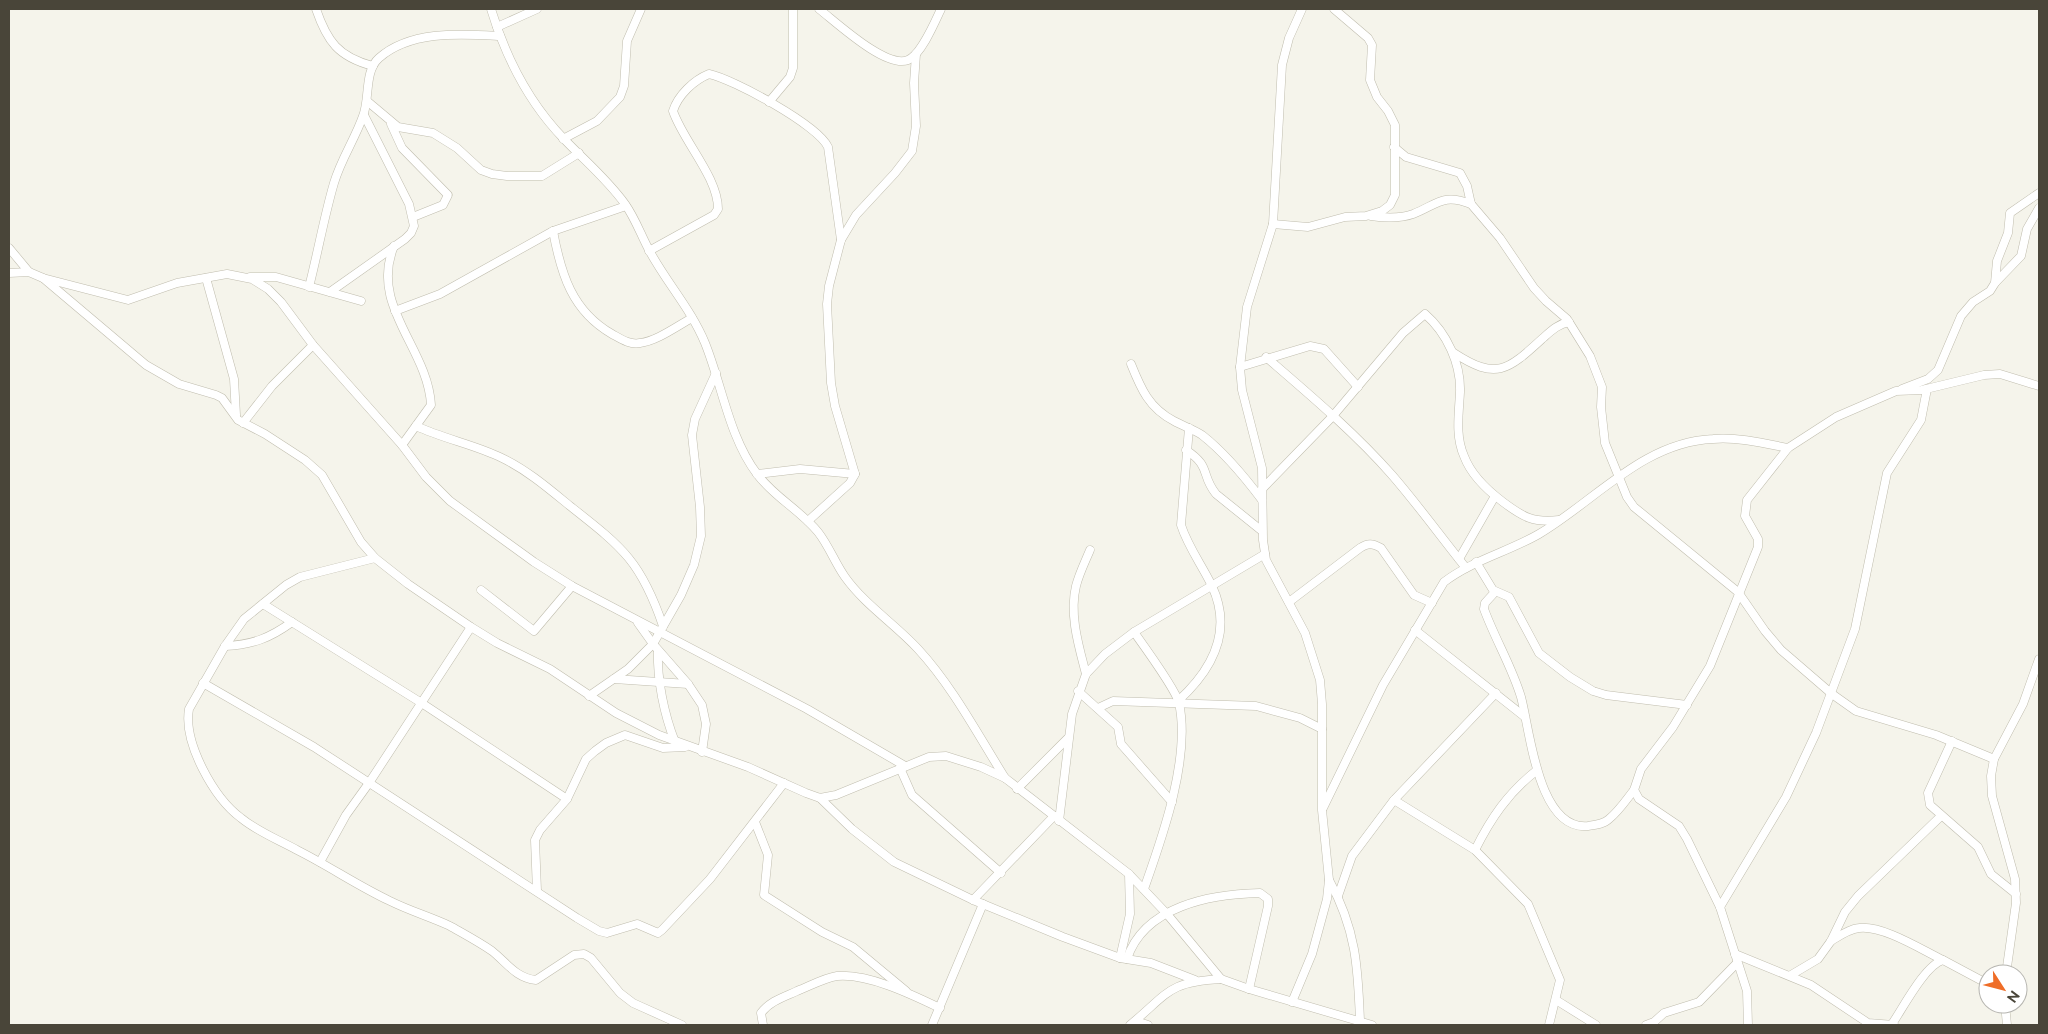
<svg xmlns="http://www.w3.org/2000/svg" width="2048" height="1034" viewBox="0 0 2048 1034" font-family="Raleway,sans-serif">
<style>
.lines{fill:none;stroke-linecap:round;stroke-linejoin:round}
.street-casing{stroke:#c0bdae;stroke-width:9}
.street{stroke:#fff;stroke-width:8}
</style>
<rect width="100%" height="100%" fill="#f5f4eb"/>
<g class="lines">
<g class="street-casing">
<g id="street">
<path d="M316 9C327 41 338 57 373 66"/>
<path d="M491 9C506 58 528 102 564 139 585 161 607 179 625 204 635 218 641 235 649 250 666 282 691 309 705 343 722 385 729 437 757 474 774 497 800 510 818 532 829 546 835 563 845 577 865 605 895 624 918 649 953 687 978 735 1005 778"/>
<path d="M819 9C836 22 886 69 908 60 921 55 935 22 941 9"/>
<path d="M497 27 537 9"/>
<path d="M367 101 398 127 433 133 457 148 481 170 492 174 507 176H542L579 153"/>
<path d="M769 102 790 77 793 68V9"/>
<path d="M391 124 402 148 448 195 443 205 413 217"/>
<path d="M563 139 597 121 620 97 624 86 627 41 641 9"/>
<path d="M1394 147 1406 157 1460 173 1467 186 1471 204 1500 238 1534 288 1546 301 1567 319 1590 356 1602 387 1601 407 1605 443 1627 497 1634 507 1738 592 1765 631 1781 650 1832 694 1856 711 1936 735 1994 759"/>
<path d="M1371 216C1385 218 1399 219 1413 214 1438 204 1443 193 1471 204"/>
<path d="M1273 224 1308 227 1345 217 1366 216 1382 211 1390 205 1395 195V125L1388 111 1377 97 1370 80 1372 45 1368 38 1334 9"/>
<path d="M553 231C561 274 572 311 612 334 621 339 630 345 640 343 657 341 677 326 692 318"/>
<path d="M394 246C369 306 428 348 431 405L402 445"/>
<path d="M9 248 29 272"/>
<path d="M649 251 714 215 718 209C718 177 683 141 673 111 678 95 694 80 709 74 733 79 818 125 828 147L841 240"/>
<path d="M9 273 29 272 43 278 128 300 177 283 227 274 252 279 268 289 281 302 313 345 402 445 426 477 450 501 534 562 572 586 807 709 905 766"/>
<path d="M250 277H276L361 301"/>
<path d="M43 278 146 365 179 384 216 395 222 398 238 420 265 434 305 460 322 475 361 542 375 558 408 584 471 627 497 643 550 669 616 713 659 735 748 767 806 793 820 798 836 795 929 757 946 756 981 767 1005 778 1129 874 1167 914 1221 979 1249 989 1372 1025"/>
<path d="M206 278 234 379 236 415"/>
<path d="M1995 283 2021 256 2027 229 2039 208"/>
<path d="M309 287C318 252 324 217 334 183 341 159 355 139 363 116 370 99 364 71 379 58 411 30 461 34 500 36"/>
<path d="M330 292 405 239 411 233 414 226 409 204 364 115"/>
<path d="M395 311 440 294 553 231 626 206"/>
<path d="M1454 353C1497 381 1508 370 1543 338 1551 331 1558 324 1569 322"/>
<path d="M1266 357C1310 395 1354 432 1392 475 1418 505 1441 537 1466 568"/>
<path d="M1131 364C1141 389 1149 408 1174 421 1183 426 1193 429 1202 435 1225 453 1244 476 1262 500"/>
<path d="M1240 367 1310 346 1324 349 1358 387"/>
<path d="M1902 389 1928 379 1938 370 1961 316 1973 302 1990 291 1995 283 1997 261 2008 233 2010 213 2039 193"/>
<path d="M243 423 272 386 313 345"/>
<path d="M416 426C444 439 476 445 502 458 527 470 548 488 570 506 622 547 641 561 663 626"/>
<path d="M1186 450C1212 467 1200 474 1216 494L1262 531"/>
<path d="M757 474 800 469 855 474"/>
<path d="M1262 489 1332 417 1403 333 1425 314C1447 333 1461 364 1460 392 1459 413 1455 436 1464 456 1471 475 1487 490 1503 502 1523 517 1533 523 1559 520"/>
<path d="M808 521 850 483 855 474 835 406 831 383 827 304 829 286 841 240 856 215 895 173 912 151 916 126 914 83 916 54"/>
<path d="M375 558 300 577 286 585 244 619 225 646 189 709C183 743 214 798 241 818 258 832 279 840 297 850 329 866 358 886 390 901 410 911 431 917 450 926 464 934 479 942 492 951 507 963 516 978 536 980L574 955 584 954 591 958 620 993 633 1003 682 1025"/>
<path d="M1459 559 1495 496"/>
<path d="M1476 562 1493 590 1509 597 1539 653 1570 677 1593 691 1606 695 1687 705"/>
<path d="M481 590 534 631 572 586"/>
<path d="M1495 592 1485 603 1484 609C1495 639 1512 667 1521 697 1530 730 1538 831 1588 826 1595 825 1604 824 1609 819 1619 811 1626 800 1634 790"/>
<path d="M1289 602 1360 548C1368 543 1372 543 1381 548L1414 595 1432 603"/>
<path d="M263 604 420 702 567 799"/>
<path d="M638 623 653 644 688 684 702 705 706 724 702 752"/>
<path d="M1415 630 1525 717"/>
<path d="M1134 632C1144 646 1176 690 1179 703 1191 758 1162 838 1144 889"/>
<path d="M225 646C252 645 270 638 292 622"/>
<path d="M658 651C657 680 664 714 675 742"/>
<path d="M1086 674C1079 647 1069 615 1076 586 1079 574 1085 562 1090 550"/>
<path d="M614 679 688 684"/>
<path d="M203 683 314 747 577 918 599 931 607 933 637 924 658 933 662 930 710 879 784 783"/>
<path d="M1078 691 1118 727 1121 744 1172 802"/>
<path d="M589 696 628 669 653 644 681 595 694 565 701 536 700 507 692 435 695 419 716 373"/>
<path d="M1178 701C1212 670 1233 631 1212 586 1202 565 1188 547 1181 525L1189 428"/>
<path d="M1098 708 1113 701 1256 706 1300 718 1322 729"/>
<path d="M1952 741 1928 793 1930 805 1978 847 1991 874 2016 894"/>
<path d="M900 768 912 795 1001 873"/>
<path d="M1017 789 1068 738"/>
<path d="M820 798 852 829 894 862 973 900 1063 937 1120 958 1151 963 1195 980"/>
<path d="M1394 800 1475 850 1528 904 1560 980 1549 1025"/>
<path d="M1323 808 1383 685 1444 582C1473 560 1508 552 1539 534 1595 501 1643 442 1713 439 1738 437 1763 443 1788 448"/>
<path d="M1059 821 1072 714 1086 674 1105 654 1134 632 1265 554"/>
<path d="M755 822 768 855 764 895 822 932 853 947 906 991"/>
<path d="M1475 850C1491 818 1508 793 1536 771"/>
<path d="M320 862 346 815 369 783 471 627"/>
<path d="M1329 880C1356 929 1358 967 1360 1021"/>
<path d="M537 891 535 840 540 830 567 799 586 759 595 751 606 743 625 735 663 748 685 747"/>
<path d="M1338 896 1352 856 1394 800 1496 693"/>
<path d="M973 900 1054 816"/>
<path d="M1720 907 1786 797 1816 733 1855 629 1887 473 1921 420 1927 389"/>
<path d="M1831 941C1839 936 1849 929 1859 928 1883 925 1922 950 1943 960"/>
<path d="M1735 954 1811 985 1868 1023 1894 1025"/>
<path d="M1120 958 1130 914 1129 874"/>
<path d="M1127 959C1144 906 1211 894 1260 893L1268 899V906L1249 989"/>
<path d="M2006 974 2016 903 2015 879 1992 796 1991 776 1994 759 2023 704 2039 659"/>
<path d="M1791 975 1818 959 1831 941 1845 912 1858 896 1941 816"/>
<path d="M1556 1000 1596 1025"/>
<path d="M1292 1002 1312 954 1327 899 1329 880 1322 810V704L1320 680 1305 633 1266 560 1263 540 1262 468 1242 390 1240 367 1247 307 1273 224 1282 65 1289 38 1302 9"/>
<path d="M2005 1004 2007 1025"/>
<path d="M1136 1021 1148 1025"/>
<path d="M1892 1024C1903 1008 1925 965 1943 960L1988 984"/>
<path d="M763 1025 761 1013C770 1001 784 997 797 991 810 986 824 978 837 976 868 973 913 995 940 1008"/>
<path d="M932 1025 983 904"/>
<path d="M1130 1025C1169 993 1167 982 1221 979"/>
<path d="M1646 1025 1654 1022 1664 1013 1699 1002 1737 963"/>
<path d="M1748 1025 1747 991 1720 907 1687 839 1679 826 1639 799 1634 790 1641 769 1673 727 1710 666 1758 547V539L1745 516 1747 500 1788 448 1836 417 1896 391 1922 390 1984 375 2000 374 2039 386"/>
</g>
</g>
<use href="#street" class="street"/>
</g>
<rect width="2048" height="1034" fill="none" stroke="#494539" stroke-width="20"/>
<g transform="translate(2003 989) rotate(126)"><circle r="24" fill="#ffffff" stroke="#b6b5b0"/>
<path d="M0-4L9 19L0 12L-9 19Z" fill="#ef6d27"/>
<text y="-8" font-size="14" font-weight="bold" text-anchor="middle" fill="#494539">N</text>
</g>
</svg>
